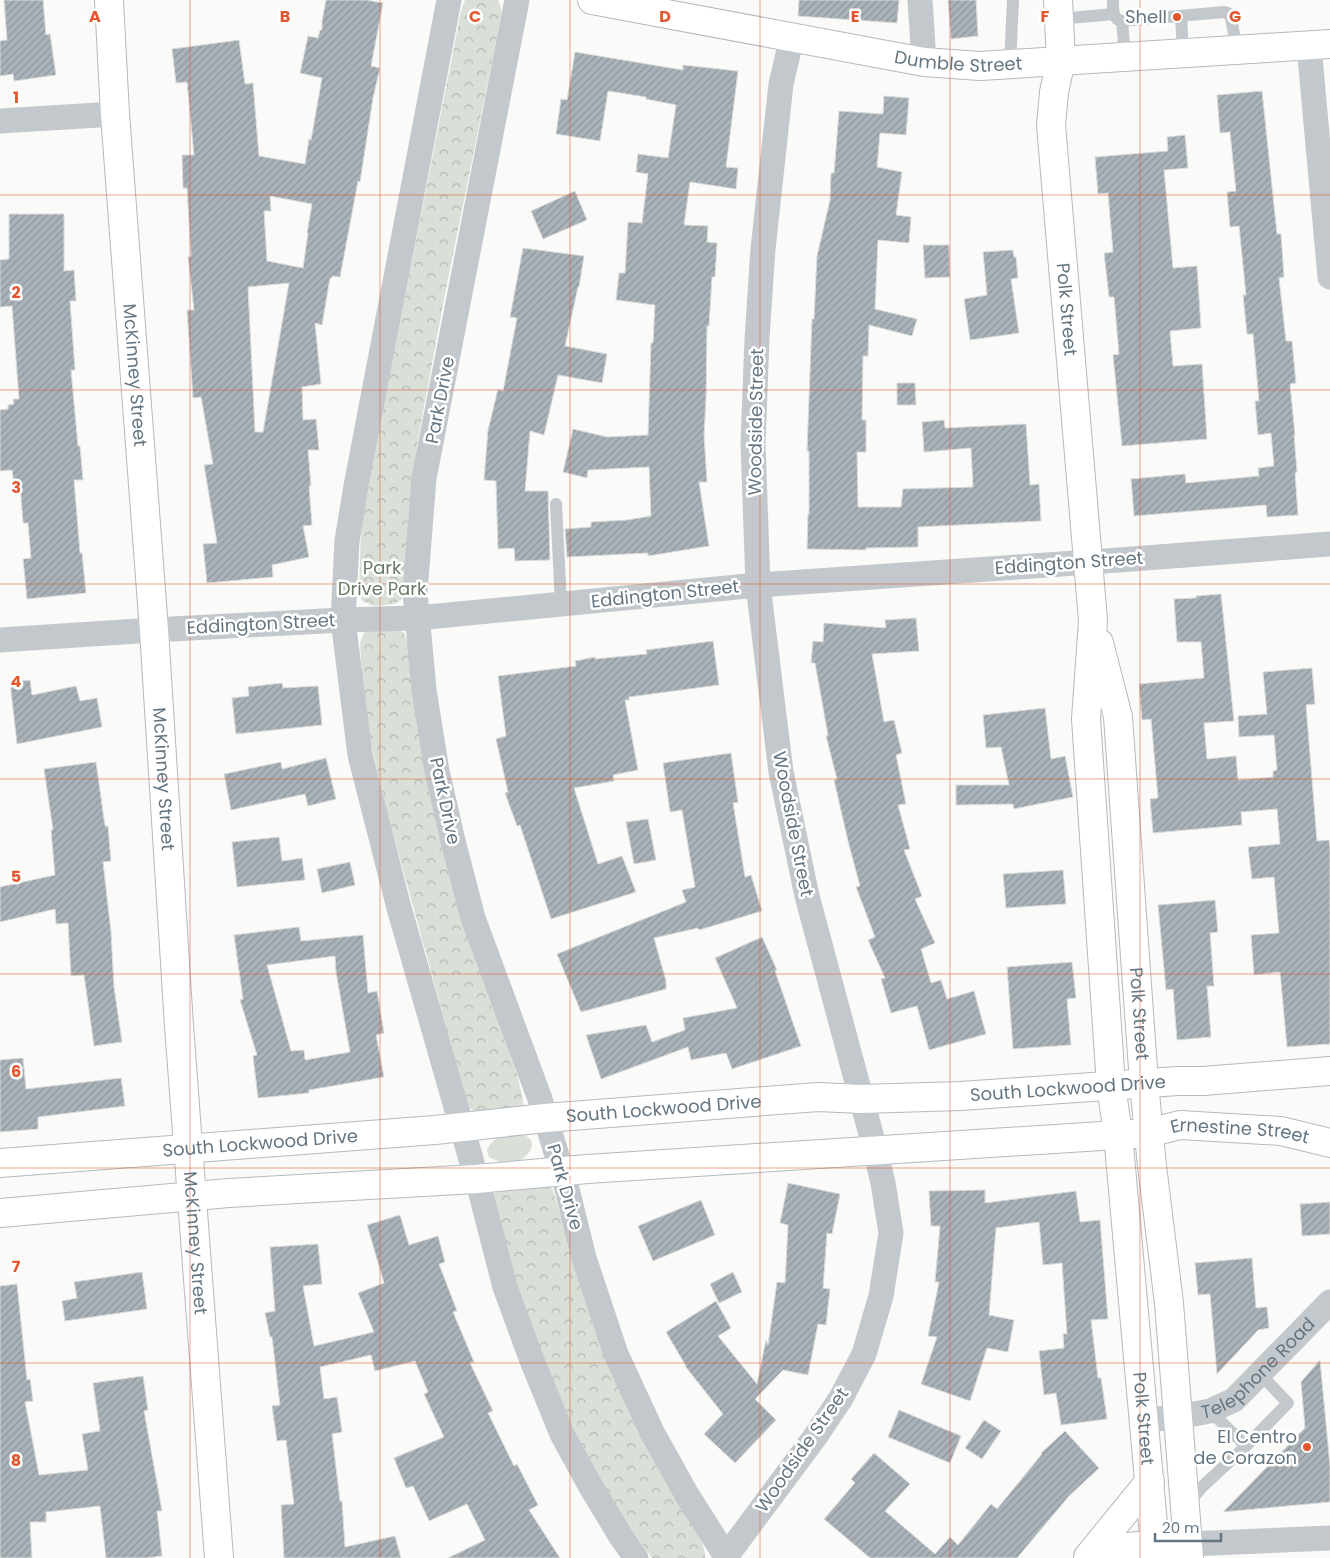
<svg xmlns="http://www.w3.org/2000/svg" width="1330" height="1558" viewBox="0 0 1330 1558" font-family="Poppins,sans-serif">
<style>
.green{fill:#dadfd7}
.park{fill:url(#park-crowns)}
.building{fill:url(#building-hatch);stroke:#dcdcda;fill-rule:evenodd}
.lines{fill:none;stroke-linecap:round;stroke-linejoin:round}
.secondary-casing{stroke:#b3babf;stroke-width:30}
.lane{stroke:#c3c8cc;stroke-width:12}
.street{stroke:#c3c8cc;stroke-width:25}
.secondary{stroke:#fff;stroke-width:28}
.grid{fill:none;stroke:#e4572e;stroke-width:1;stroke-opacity:0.55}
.poi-dot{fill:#e4572e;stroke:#fff;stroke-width:2}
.labels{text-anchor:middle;stroke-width:5;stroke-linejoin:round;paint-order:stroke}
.poi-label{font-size:18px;fill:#657683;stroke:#fff;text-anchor:end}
.street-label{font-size:18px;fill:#657683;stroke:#fff}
.park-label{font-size:18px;fill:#687a64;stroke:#fff}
.grid-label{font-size:16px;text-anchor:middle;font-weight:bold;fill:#e4572e;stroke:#fff;stroke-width:5;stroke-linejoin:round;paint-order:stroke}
</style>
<defs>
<pattern id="park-crowns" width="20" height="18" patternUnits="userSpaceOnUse" patternTransform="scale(1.25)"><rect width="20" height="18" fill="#dadfd7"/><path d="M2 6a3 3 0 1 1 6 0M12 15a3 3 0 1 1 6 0" fill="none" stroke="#b4b9b4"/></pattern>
<pattern id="building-hatch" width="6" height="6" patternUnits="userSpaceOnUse" patternTransform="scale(1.25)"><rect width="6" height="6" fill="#aab3b9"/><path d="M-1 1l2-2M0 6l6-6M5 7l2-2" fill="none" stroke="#8e969c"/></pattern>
</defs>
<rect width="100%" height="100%" fill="#fafaf8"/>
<path class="green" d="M518 1134C522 1135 527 1136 529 1138 538 1147 524 1160 516 1162 507 1165 496 1161 489 1157L487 1150C494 1135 504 1135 518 1134Z"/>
<g class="park">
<path d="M465 0H498L502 12 445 294 418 439 409 506 405 592 402 599 395 604 374 606 362 601 359 594 361 529 377 440 461 11Z"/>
<path d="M396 628 404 633 407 642 447 855 518 1078 524 1106 473 1111 468 1106 386 808 371 744 362 676 360 643 364 633 372 630Z"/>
<path d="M546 1185 552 1188 574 1257 631 1414 661 1474 702 1541 705 1554V1558H652L620 1513 582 1447 561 1405 521 1302 494 1200 495 1192 501 1189Z"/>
</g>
<g class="building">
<path d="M4 0H43L46 35 50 34 56 75 14 81 13 74 0 76V41L7 40Z"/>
<path d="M326 0H367L383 3 371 66 380 68 373 98 360 182 358 181 340 277 332 276V278H330L322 325 315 323 321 384 302 387 303 420 316 419 319 450H308L311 486H309L312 525 303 526 309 557 272 565 273 577 207 583 203 544 217 543 204 465 213 464 201 397 193 398 187 310H194L188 257 191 256 187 188H183L182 155H194L187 82 176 83 172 49 239 40 245 84 253 83 259 156 305 164 309 139 311 140 322 78 300 73 308 36 318 38 320 30H322V21ZM270 196 312 204 307 233H308L303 268 267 261 264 211H271ZM289 283 263 432H255L248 287Z"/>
<path d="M799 0H899L897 23 798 16Z"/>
<path d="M948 0H976L978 36 951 39Z"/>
<path d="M575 52 683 70V65L738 71 726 167 738 168 736 189 690 182 684 225 708 226 707 242 717 243 715 277H712L709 326H707L706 398 704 435 707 482H699L709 546 648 556V553L567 557 565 529 591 527V522L627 520 651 516 649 467 588 470 587 478 563 472 573 429 607 437 648 435 651 343H653L655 305 616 300 619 273H625L628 222 642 223 648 174 636 172 638 154 668 158 676 105 646 99V97L608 91 600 141 556 134 561 99 567 100Z"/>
<path d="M1262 91 1277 234H1281L1284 277 1279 278 1286 341H1292L1296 383 1290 384 1295 435H1294L1297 472 1295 473 1298 515 1267 517 1266 505 1134 516 1131 479 1185 474 1186 483 1259 476 1258 468 1274 466 1271 433 1258 435 1255 401H1259L1253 334H1247L1243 295H1246L1239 226 1230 227 1227 192 1236 191 1230 132 1220 133 1217 95Z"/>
<path d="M884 96 909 98 906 135 880 133 877 167 902 172 896 215 911 217 909 243 878 240 875 309 917 319 912 336 869 325 868 356H863L862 420H866V452H857L858 507H901L903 489 973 487 971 448 924 452 922 422 944 420 945 428 1026 424 1030 485 1039 484 1041 521 918 527V547L866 548V550L807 549 808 514H809V451H807L812 319H814L817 256 830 200 831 173H834L839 111 883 114Z"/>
<path d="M1185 135 1188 168 1164 170 1173 268 1197 266 1201 328 1170 331 1173 366 1202 364 1207 439 1122 446 1113 355 1119 354 1114 297H1109L1104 253 1113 252 1108 193 1098 194 1095 157 1168 151 1167 137Z"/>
<path d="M575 191 587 220 543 239 531 211Z"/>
<path d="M9 214H64V271L74 270 76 301H70L75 370H71L78 446H80L83 480H74L80 553H82L86 593 27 599 23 559 31 558 28 523H23L20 484 14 485 12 470 0 471V410L8 409V405L14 404 13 399H19L12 306 0 307V260L9 259Z"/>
<path d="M923 245H949L950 277 925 278Z"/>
<path d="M523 248 584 256 579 287H578L565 346 607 354 602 383 558 375 544 435 530 431 525 491H548L550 560 515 561 514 548 498 549 496 481 484 480 488 430 498 389 503 391 517 318 510 317Z"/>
<path d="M1013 250 1014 257H1016L1018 278 1011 279 1019 333 970 340 964 299 987 295 983 252Z"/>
<path d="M897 383H915L916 405H897Z"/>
<path d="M1221 594 1234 721 1204 723 1207 759 1236 756 1238 780 1273 777V771L1277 770 1274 735 1239 737 1238 716 1267 714 1263 672 1312 668 1315 704 1306 705 1317 841 1329 840 1330 849V1044L1287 1047 1280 972 1254 975 1251 935 1279 933 1274 877 1252 879 1248 847 1280 844 1277 809 1241 812 1242 825 1153 833 1150 799 1158 798 1151 719 1142 720 1139 684 1204 678 1201 642H1177L1174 599 1196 598V596Z"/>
<path d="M916 618 919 651 872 654 884 722 894 720 902 753 896 755 906 804 898 805 910 849 904 850 922 896 915 899 935 943 921 949 931 983 941 980 947 999 974 991 986 1034 929 1050 917 1006 891 1013 881 979 885 978 868 940 875 937 856 887 860 886 848 841 834 780 837 779 826 736 828 735 815 663H811L813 641 823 642 824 623 886 628 885 620Z"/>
<path d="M713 641 719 685 629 697V700H625L638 770 613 775 614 781 574 788 598 864 622 856 636 892 551 919 520 825 517 826 505 793 508 792 496 739 506 736 498 676 576 666 575 661 595 657V659L647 654 646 650Z"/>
<path d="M30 680 32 695 76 686 80 701 97 698 102 727 17 744 10 682Z"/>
<path d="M282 683 283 688 318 686 322 725 236 734 232 698 249 696 248 687Z"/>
<path d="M1045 708 1051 759 1065 756 1073 797 1014 809 1013 804 956 805V785H1009L1001 747 986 748 983 715Z"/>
<path d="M731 753 738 802 733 803 745 877 751 875 762 911 699 930 698 928 654 938 666 981V989L581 1012 557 954 686 902 682 890 695 887 682 810 670 812 663 763Z"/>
<path d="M326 758 336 799 308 806 305 794 231 810 224 774 281 762 282 769Z"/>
<path d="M96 762 105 826H108L111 861 103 862 111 932 114 987 122 1042 94 1046 84 975 71 976 68 923 56 924 55 909 0 922V887L55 875 51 830H53L44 769Z"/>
<path d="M648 819 656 860 634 864 626 822Z"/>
<path d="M279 837 282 861 302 858 305 880 237 887 232 842Z"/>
<path d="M350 862 355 885 322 893 317 869Z"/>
<path d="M1063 870 1066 904 1006 908 1003 874Z"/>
<path d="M1215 900 1218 932 1210 933 1214 986H1207L1211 1037 1177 1040 1173 989 1166 990 1158 905Z"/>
<path d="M299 927 301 941 363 935 368 993 377 991 384 1033 376 1035 384 1077 309 1090V1093L258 1098 253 1056 257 1055 240 1000 243 999 234 935ZM335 956 336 972 350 1052 305 1060 304 1050 291 1051 267 965Z"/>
<path d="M762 937 777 970 775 971 801 1046 732 1069 726 1053 691 1060 688 1047 601 1079 586 1035 646 1025 652 1042 685 1030 683 1018 737 1008 715 958Z"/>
<path d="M1072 962 1076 998 1067 999 1071 1045 1013 1049 1007 967Z"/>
<path d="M23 1058 26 1089 121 1078 125 1106 38 1117V1129L0 1132V1060Z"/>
<path d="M788 1183 840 1194 832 1234 827 1233 823 1288 830 1289 826 1325 818 1324 808 1375 783 1370 755 1399 776 1420 735 1463 704 1434 723 1414 685 1366H686L666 1332 716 1301 731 1328 718 1336 757 1384 766 1340 768 1345 777 1282 785 1283 788 1225 780 1223Z"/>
<path d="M985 1190V1203L1076 1191 1080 1222 1100 1220 1108 1319 1091 1320 1098 1378H1101L1107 1419 1061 1425 1056 1393 1044 1395 1039 1351 1064 1348 1063 1334H1067L1062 1263 1043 1265 1039 1222 996 1228 989 1315 1014 1320 1008 1352 987 1348 970 1401 921 1384 937 1337 928 1336 939 1282H935L940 1226H931L929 1191Z"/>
<path d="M701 1200 715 1235 653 1261 638 1226Z"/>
<path d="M1330 1202V1234L1302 1236 1300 1204Z"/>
<path d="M400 1215 409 1245 438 1236 445 1262 439 1264 457 1311 453 1312 474 1362 470 1363 493 1411 488 1413 514 1466 517 1464 538 1505 529 1510 560 1558H448L485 1540 467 1504 429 1521 413 1486 406 1488 394 1458 444 1437 424 1394 428 1392 415 1361 375 1371 371 1355 320 1367 324 1399 337 1397 342 1432 332 1434 340 1501H342L345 1547 395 1536 401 1558H284L281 1505 294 1504 286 1440 277 1441 272 1406 280 1405 272 1337H270L265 1313 275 1311 270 1247 318 1244 322 1284 303 1286 314 1346 374 1332 358 1293 384 1283 367 1225Z"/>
<path d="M1252 1258 1256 1308 1267 1307 1269 1328 1258 1330 1217 1374 1210 1294 1198 1295 1195 1263Z"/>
<path d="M142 1272 147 1309 65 1321 62 1301 77 1298 74 1282Z"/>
<path d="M733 1272 742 1292 719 1303 710 1284Z"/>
<path d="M17 1284 27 1380 30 1379 33 1401 25 1402 39 1475 88 1470 82 1434 100 1431 93 1383 143 1376 148 1410 144 1411 162 1511H157L162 1556 146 1558H106L100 1506 46 1512V1522H30L32 1558H0V1286Z"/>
<path d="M1320 1360 1330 1466V1502L1223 1512 1305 1428 1301 1382Z"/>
<path d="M899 1410 961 1436 950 1463 888 1437Z"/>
<path d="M984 1420 1001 1431 982 1459 965 1448Z"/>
<path d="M1065 1431 1099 1468 1069 1496 1017 1558H870L824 1519 855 1483 851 1479 874 1453 910 1484 885 1511 935 1554 950 1537 958 1545 991 1504 997 1509 1042 1454 1041 1453Z"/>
</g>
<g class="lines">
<g class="secondary-casing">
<g id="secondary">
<path id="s2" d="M109 0 115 114 154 630 179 1026 219 1558"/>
<path id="s3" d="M592 0 924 62 980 66 1330 44"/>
<path id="s4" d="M1058 0 1061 60 1054 92 1051 125 1093 620 1086 719 1111 1085 1118 1134 1156 1558"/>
<path id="s5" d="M1099 643 1118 717 1144 1083 1152 1166 1169 1303 1189 1558"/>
<path id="s6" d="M0 1163 435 1130 545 1118 818 1097 861 1099 961 1096 1178 1081H1203L1330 1071"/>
<path id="s7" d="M0 1213 229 1193 476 1179 587 1169 1148 1133 1180 1125 1281 1131 1330 1143"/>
<path d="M1088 1557 1150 1481"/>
<path d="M1089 1558C1118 1544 1142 1546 1173 1545"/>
</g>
</g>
<g class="lane">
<path d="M1113 0C1113 8 1112 20 1122 21L1224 12 1228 13 1231 18 1237 50"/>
<path d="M1181 16 1183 53"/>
<path d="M1059 19 1114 14"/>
<path d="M1122 21 1125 56"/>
<path d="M1010 64 1013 0"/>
<path d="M556 504 561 604"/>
<path d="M1210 1411 1246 1446"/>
<path d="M1187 1505 1203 1486 1246 1446 1288 1403 1260 1374"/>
</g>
<g class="street">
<path d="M449 0 356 486 347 541 343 620 360 755 399 908 481 1194 505 1287 531 1358 562 1434 591 1487 620 1535 636 1558"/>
<path d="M517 0 424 478 415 592 424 690 437 771 453 841 473 918 540 1099 567 1189 584 1258 616 1354 652 1432 687 1495 727 1558"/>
<path d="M920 0 924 62"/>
<path d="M1309 46 1330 277"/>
<path d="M0 121 115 114"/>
<path d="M0 640 154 630 343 620 417 618 758 585 1119 560 1330 544"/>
<path id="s1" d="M1145 1420 1178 1417 1210 1411 1234 1400 1330 1302"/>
<path d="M1188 1544 1330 1538"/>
<path d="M725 1558 815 1437 841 1398 864 1354 881 1296 891 1233 883 1183 875 1149 807 896 781 772 758 585 753 443 757 339 763 249 781 84 792 37"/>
</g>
<use href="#secondary" class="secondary"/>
</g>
<path class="grid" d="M190 0V1558M380 0V1558M570 0V1558M760 0V1558M950 0V1558M1140 0V1558M0 195H1330M0 390H1330M0 584H1330M0 779H1330M0 974H1330M0 1168H1330M0 1363H1330"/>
<g class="poi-dot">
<circle cx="1177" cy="17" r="5"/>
<circle cx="1307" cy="1447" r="5"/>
</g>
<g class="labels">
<g class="poi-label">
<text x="1167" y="23">Shell</text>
<text x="1297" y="1443">El Centro<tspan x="1297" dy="21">de Corazon</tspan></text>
</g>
<g class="street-label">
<text dy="6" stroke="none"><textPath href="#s3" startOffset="372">Dumble Street</textPath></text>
<text dy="6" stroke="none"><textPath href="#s4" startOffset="311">Polk Street</textPath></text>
<text dy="6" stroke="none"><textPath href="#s2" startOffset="376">McKinney Street</textPath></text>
<text transform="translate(440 400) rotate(-79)" y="6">Park Drive</text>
<text transform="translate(756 422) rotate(-89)" y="6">Woodside Street</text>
<text transform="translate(1069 563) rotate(-4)" y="6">Eddington Street</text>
<text transform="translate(665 594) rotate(-6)" y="6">Eddington Street</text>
<text transform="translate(261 624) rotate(-3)" y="6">Eddington Street</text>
<text dy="6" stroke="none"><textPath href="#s2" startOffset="781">McKinney Street</textPath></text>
<text transform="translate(445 801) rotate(78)" y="6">Park Drive</text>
<text transform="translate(793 824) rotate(79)" y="6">Woodside Street</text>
<text dy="6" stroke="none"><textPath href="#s5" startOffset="374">Polk Street</textPath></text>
<text dy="6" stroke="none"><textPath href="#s6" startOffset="1071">South Lockwood Drive</textPath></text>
<text dy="6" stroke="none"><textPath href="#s6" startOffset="666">South Lockwood Drive</textPath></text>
<text dy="6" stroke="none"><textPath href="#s7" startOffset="1244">Ernestine Street</textPath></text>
<text dy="6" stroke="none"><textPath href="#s6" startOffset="261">South Lockwood Drive</textPath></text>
<text transform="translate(565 1187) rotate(74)" y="6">Park Drive</text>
<text dy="6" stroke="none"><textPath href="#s2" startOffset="1246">McKinney Street</textPath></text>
<text dy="6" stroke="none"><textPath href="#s1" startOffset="130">Telephone Road</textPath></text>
<text dy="6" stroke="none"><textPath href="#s4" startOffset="1424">Polk Street</textPath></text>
<text transform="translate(802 1450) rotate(-55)" y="6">Woodside Street</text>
</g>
<g class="park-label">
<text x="382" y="574">Park<tspan x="382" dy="21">Drive Park</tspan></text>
</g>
</g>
<g class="grid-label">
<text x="95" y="22">A</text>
<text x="285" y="22">B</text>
<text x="475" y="22">C</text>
<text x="665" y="22">D</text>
<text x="855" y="22">E</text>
<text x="1045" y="22">F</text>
<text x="1235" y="22">G</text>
<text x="16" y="103">1</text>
<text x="16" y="298">2</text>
<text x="16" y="493">3</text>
<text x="16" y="687">4</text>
<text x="16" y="882">5</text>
<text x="16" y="1077">6</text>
<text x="16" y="1272">7</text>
<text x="16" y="1466">8</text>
</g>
<path d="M1155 1533v8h66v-8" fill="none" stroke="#657683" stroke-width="2.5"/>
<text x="1162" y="1533" font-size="15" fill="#657683" stroke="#ffffff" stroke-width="4" paint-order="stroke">20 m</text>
</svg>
